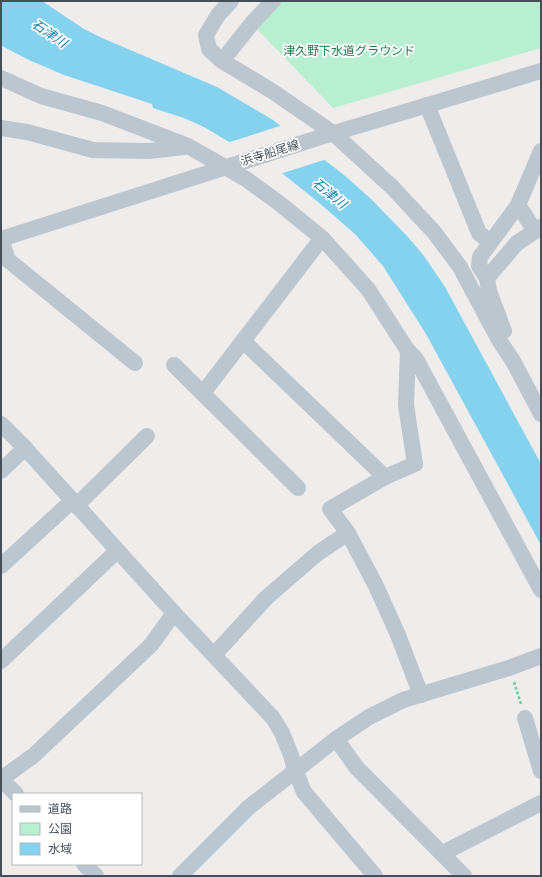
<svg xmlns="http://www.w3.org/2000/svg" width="542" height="877" viewBox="0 0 542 877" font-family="'IBM Plex Sans','Noto Sans JP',sans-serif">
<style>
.green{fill:#b8efd0}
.water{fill:#84d2ed}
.pier{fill:#efecec}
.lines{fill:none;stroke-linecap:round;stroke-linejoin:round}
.path{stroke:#70cda4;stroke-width:2.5;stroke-dasharray:3 2;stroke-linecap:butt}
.minor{stroke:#bcc6cf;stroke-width:16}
.labels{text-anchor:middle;stroke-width:3.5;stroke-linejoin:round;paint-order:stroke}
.park-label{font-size:12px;fill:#157c4d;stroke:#fff}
.street-label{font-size:12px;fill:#444f5a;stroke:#fff}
.water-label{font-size:13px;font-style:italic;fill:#0a7fa8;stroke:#fff}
</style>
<rect width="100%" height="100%" fill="#efecec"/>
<path class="green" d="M282 1H541V48L333 108 256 28Z"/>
<path class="water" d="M1 1H42L84 29 102 38 217 87 273 120 344 175 371 199 408 237 424 256 445 287 541 464V545L426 334 383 266 355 234 317 201 283 174 204 127 184 118 153 108 152 104 64 75 29 60 4 47 1 45Z"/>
<path class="pier" d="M283 125 327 159 280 174 227 143Z"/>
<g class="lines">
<path class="path" d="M514 682 521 704"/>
<g class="minor">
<path d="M231 1 218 15 206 35 209 49 222 61 272 91 333 133 392 187 434 232 460 267 499 340 513 361 541 414"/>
<path d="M222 61 253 22 273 1"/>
<path d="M1 78 41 96 102 113 188 146 246 179 279 203 322 238 368 289 408 351 416 359 541 590"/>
<path d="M427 105 479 233 490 242"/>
<path d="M1 128 27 132 93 150 149 151 184 147"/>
<path d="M518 205 535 231"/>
<path d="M1 239 324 136 541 71"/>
<path d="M1 239 8 260 135 363"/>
<path d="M487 278 479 266 480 257 518 205 541 151"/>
<path d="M504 331 489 291 487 278 517 243 541 227"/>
<path d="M243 341 385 477"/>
<path d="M174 365 298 488"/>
<path d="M203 393 322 238"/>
<path d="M1 424 25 448 174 613 273 718 282 733 291 755 295 770 304 792 375 876"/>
<path d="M1 471 25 448"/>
<path d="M76 506 147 436"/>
<path d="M348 533 376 586 398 635 421 695"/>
<path d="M1 566 72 501"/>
<path d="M214 655 266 598 318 553 348 533 330 509 385 477 415 464 406 405 408 351"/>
<path d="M1 661 117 551"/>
<path d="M525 718 541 771"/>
<path d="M336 739 357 768 464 876"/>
<path d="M1 779 33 756 151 645 174 613"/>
<path d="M1 779 16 794"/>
<path d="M443 853 541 803"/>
<path d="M84 864 96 876"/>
<path d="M180 876 249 807 336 739 369 717 403 700 509 668 541 656"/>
</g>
</g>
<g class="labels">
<g class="park-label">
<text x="349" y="55">津久野下水道グラウンド</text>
</g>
<g class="street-label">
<text transform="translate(270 153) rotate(-17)" y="4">浜寺船尾線</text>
</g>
<g class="water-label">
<text transform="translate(50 33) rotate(34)" y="5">石津川</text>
<text transform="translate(330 193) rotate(39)" y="5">石津川</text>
</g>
</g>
<rect width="542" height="877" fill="none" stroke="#444f5a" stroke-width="4"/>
<rect x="12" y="793" width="130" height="72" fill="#ffffff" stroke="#b4b9bd"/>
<rect x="20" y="806" width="20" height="6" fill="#bcc6cf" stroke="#b4b9bd"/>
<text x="48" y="813" font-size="12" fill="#444f5a">道路</text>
<rect x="20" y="823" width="20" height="12" fill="#b8efd0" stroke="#b4b9bd"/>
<text x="48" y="833" font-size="12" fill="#444f5a">公園</text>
<rect x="20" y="843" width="20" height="12" fill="#84d2ed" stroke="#b4b9bd"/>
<text x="48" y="853" font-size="12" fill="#444f5a">水域</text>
</svg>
